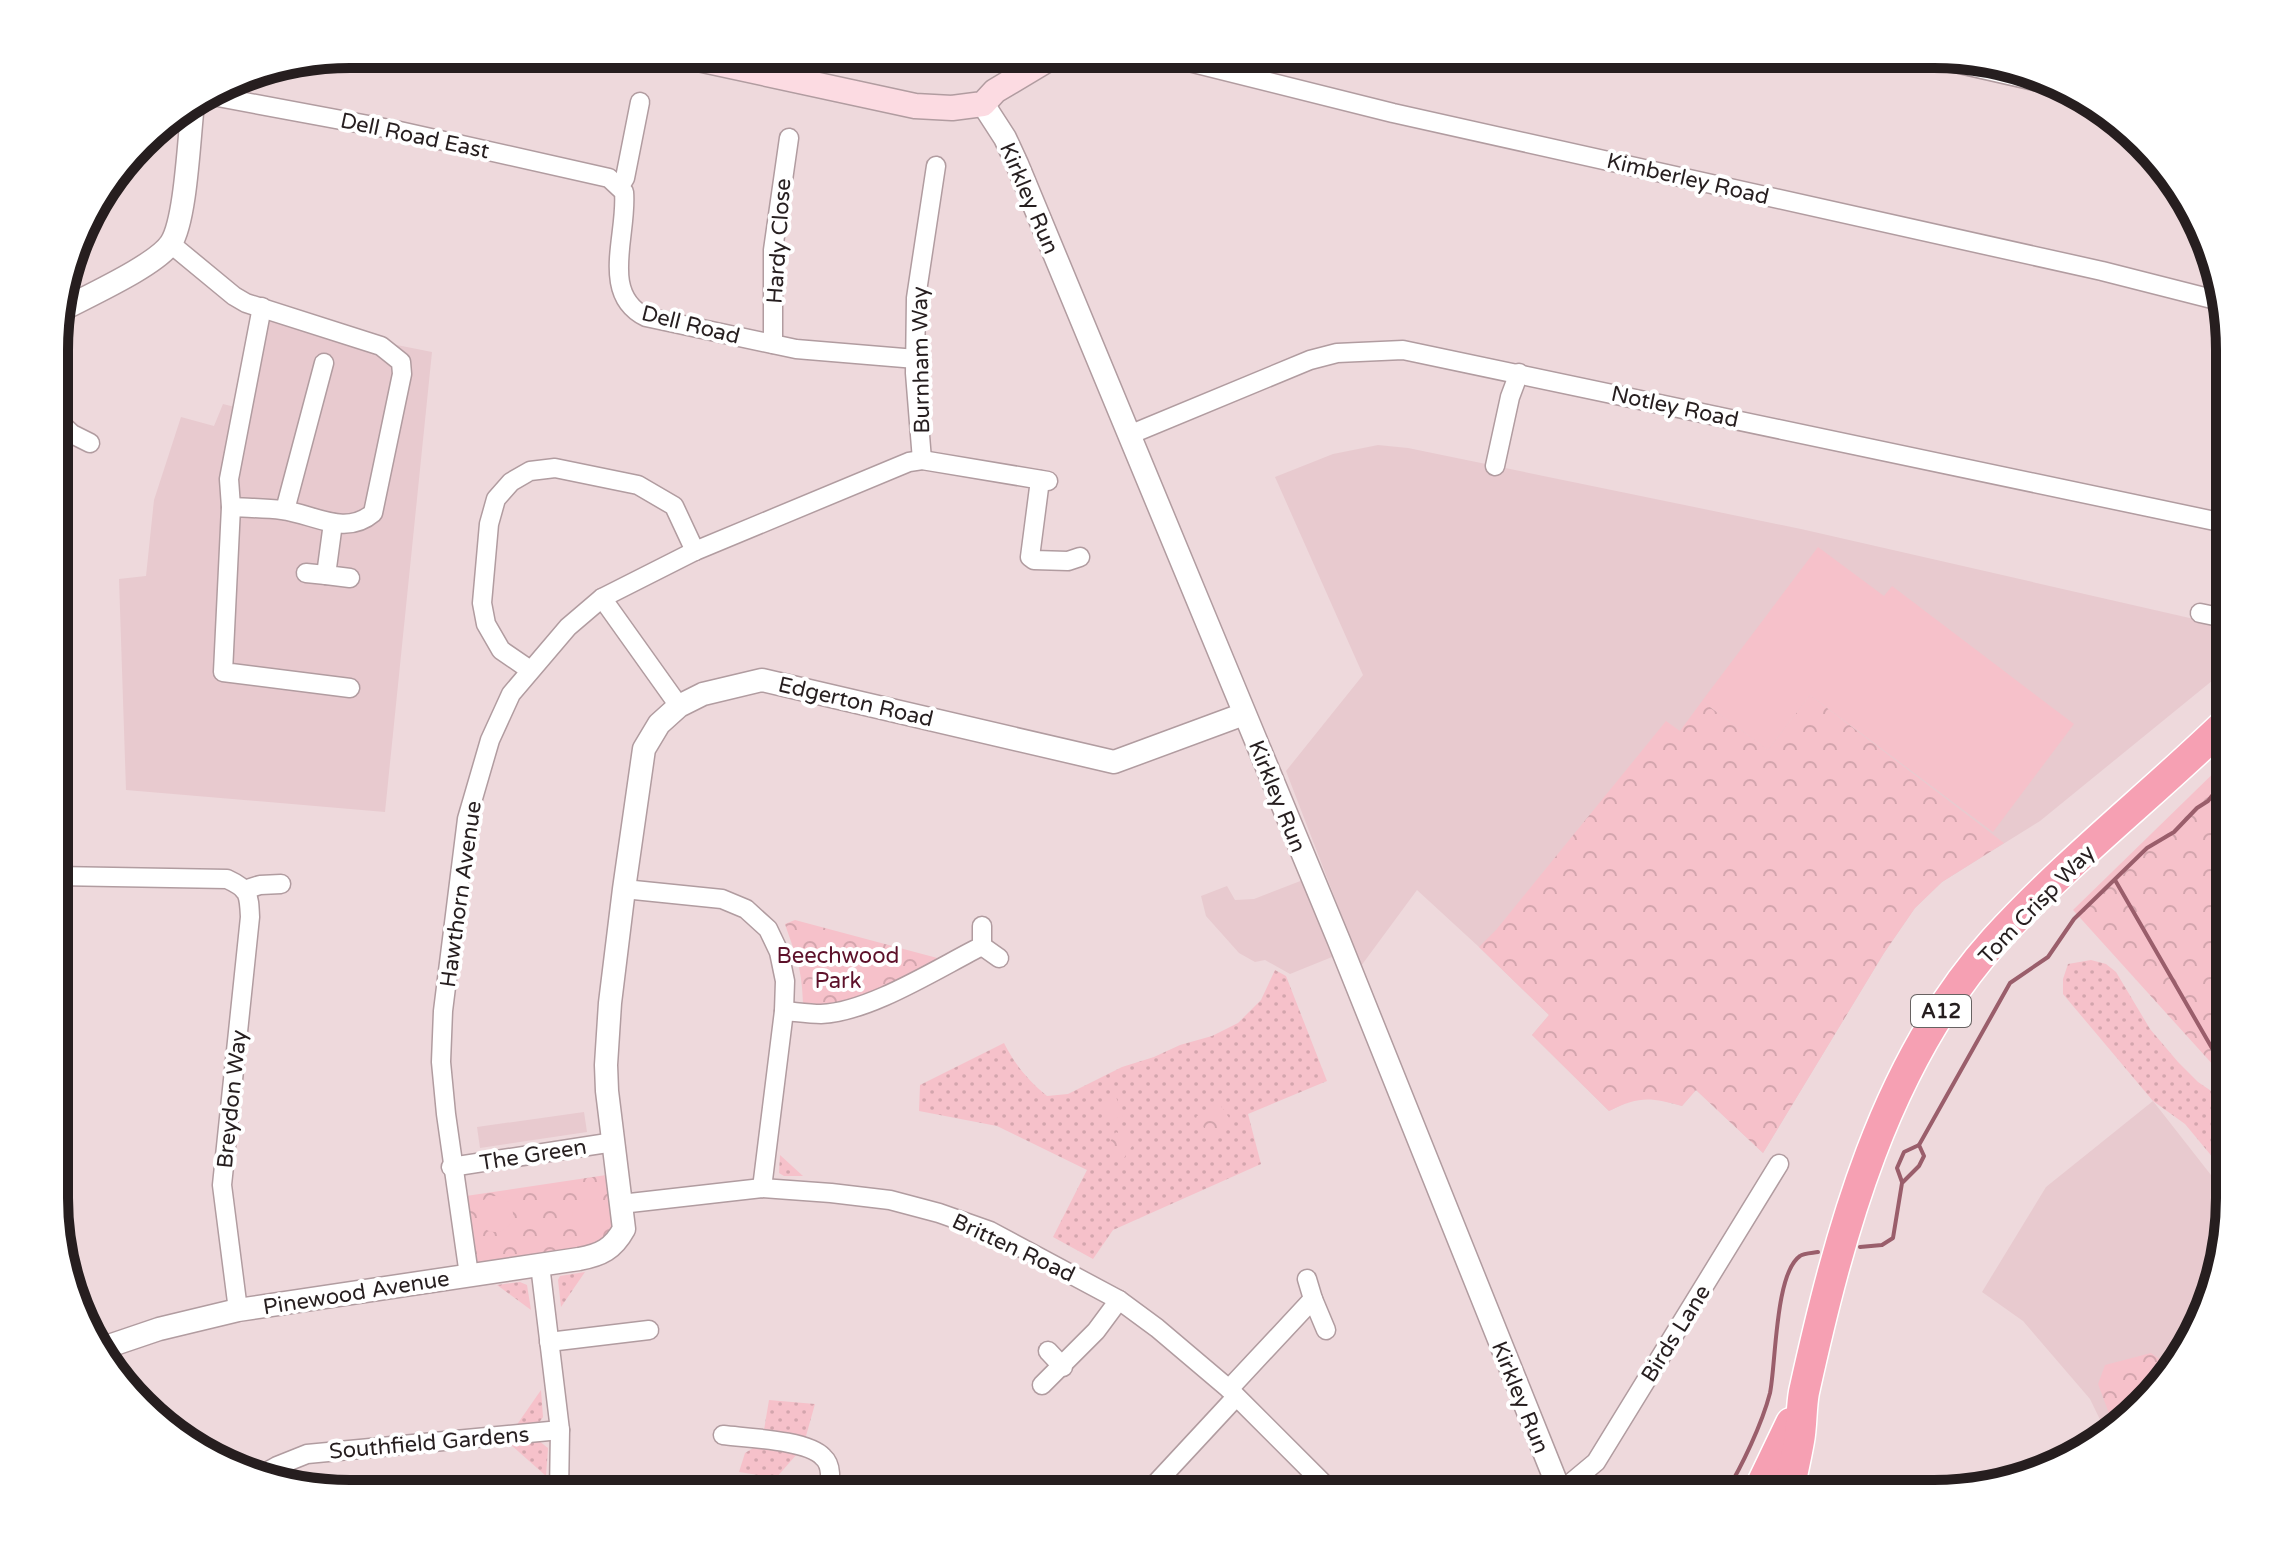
<svg xmlns="http://www.w3.org/2000/svg" width="2284" height="1548" viewBox="0 0 2284 1548" font-family="'Varela Round',sans-serif">
<style>
.built{fill:#e8cacf}
.grass{fill:url(#grass-dots)}
.park{fill:url(#park-crowns)}
.garden{fill:#f6c1ca}
.lines{fill:none;stroke-linecap:round;stroke-linejoin:round}
.stream{stroke:#9a5e6b;stroke-width:4}
.minor-casing{stroke:#b19ca0;stroke-width:21}
.tertiary-casing{stroke:#b19ca0;stroke-width:25}
.secondary-casing{stroke:#b19ca0;stroke-width:27}
.trunk-casing{stroke:#fff;stroke-width:33}
.minor{stroke:#fff;stroke-width:18}
.tertiary{stroke:#fff;stroke-width:22}
.secondary{stroke:#fcdbe2;stroke-width:24}
.trunk{stroke:#f6a0b3;stroke-width:30}
.labels{text-anchor:middle;stroke-width:8;stroke-linejoin:round;paint-order:stroke}
.shield{fill:#fff;stroke:#676262;stroke-width:2}
.shield-label{font-size:20px;font-weight:bold;fill:#261e1f}
.street-label{font-size:22px;fill:#261e1f;stroke:#fff}
.park-label{font-size:22px;fill:#5d112a;stroke:#fff}
.rim{fill:none;stroke:#261e1f;stroke-width:10}
</style>
<defs>
<pattern id="grass-dots" width="8" height="8" patternUnits="userSpaceOnUse" patternTransform="scale(2)"><rect width="8" height="8" fill="#f6c1ca"/><path d="M2 2h.1M6 6h.1" fill="none" stroke="#d3a5ad" stroke-width="1.8" stroke-linecap="round"/></pattern>
<pattern id="park-crowns" width="20" height="18" patternUnits="userSpaceOnUse" patternTransform="scale(2)"><rect width="20" height="18" fill="#f6c1ca"/><path d="M2 6a3 3 0 1 1 6 0M12 15a3 3 0 1 1 6 0" fill="none" stroke="#d3a5ad"/></pattern>
</defs>
<rect width="100%" height="100%" fill="#eed9dc"/>
<g class="built">
<path d="M266 319 432 352 385 812 126 790 119 579 146 576 154 500 181 417 214 426 223 404 247 410Z"/>
<path d="M1378 445 1408 448 1801 529 2229 627V667L2040 821 1942 882 1915 908 1884 953 1763 1153 1696 1090 1682 1106 1653 1098 1632 1100 1609 1111 1532 1035 1549 1015 1479 947 1417 890 1361 966 1286 771 1363 675 1275 477 1333 454Z"/>
<path d="M1303 880 1332 957 1290 974 1265 960 1255 962 1239 953 1206 916 1201 896 1227 886 1235 900 1254 899Z"/>
<path d="M2153 1101 2229 1198V1217L2216 1282 2191 1318 2194 1331 2169 1378 2105 1430 2090 1399 2023 1321 1982 1292 2046 1187Z"/>
<path d="M584 1112 587 1132 480 1148 477 1127Z"/>
</g>
<g class="grass">
<path d="M2091 960 2106 964 2116 972 2150 1029 2178 1062 2198 1082 2229 1103V1177L2185 1124 2153 1101 2063 994V979L2068 964Z"/>
<path d="M1275 970 1286 976 1327 1081 1248 1114 1261 1164 1113 1230 1093 1259 1053 1237 1087 1170 997 1126 919 1111 920 1085 1004 1043C1015 1065 1028 1080 1047 1096L1068 1094 1122 1067 1154 1057 1180 1045 1212 1036 1238 1023 1261 1000Z"/>
<path d="M780 1155 803 1176H784L779 1173Z"/>
<path d="M585 1272 561 1307 558 1280 560 1276Z"/>
<path d="M520 1282 527 1285 531 1310 497 1285Z"/>
<path d="M541 1390 543 1417 538 1424 516 1426Z"/>
<path d="M769 1400 815 1404 804 1443 763 1436Z"/>
<path d="M539 1441 548 1448 546 1476 510 1444Z"/>
<path d="M755 1447 797 1454 776 1478 739 1472 745 1453Z"/>
</g>
<g class="park">
<path d="M1810 695 2004 843 1942 882 1915 908 1884 953 1763 1153 1696 1090 1682 1106C1650 1097 1639 1096 1609 1111L1532 1035 1549 1015 1479 947 1496 930 1666 721 1680 731 1702 701 1768 750Z"/>
<path d="M2229 758V1072L2224 1077 2073 910Z"/>
<path d="M795 920 941 959 863 997 829 1006 803 1004C802 967 796 957 785 924Z"/>
<path d="M1218 1102 1234 1125 1213 1140 1196 1117Z"/>
<path d="M1116 1132 1134 1143 1122 1161 1105 1150Z"/>
<path d="M613 1174 619 1226 597 1251 470 1270 459 1197Z"/>
<path d="M2190 1339 2169 1378 2113 1424 2098 1384 2105 1365 2151 1353 2165 1363 2176 1349 2169 1343Z"/>
</g>
<g class="garden">
<path d="M1818 547 1884 596 1892 586 2074 724 1993 832 1810 695 1768 750 1702 701Z"/>
<path d="M1116 1097 1123 1116 1105 1122 1099 1103Z"/>
<circle cx="495" cy="1214" r="18"/>
<circle cx="590" cy="1217" r="18"/>
</g>
<g class="lines">
<g class="stream">
<path d="M2225 780 2229 791"/>
<path d="M2115 880 2220 1062 2229 1054"/>
<path d="M1902 1182 1897 1168 1904 1152 1919 1145"/>
<path d="M1860 1247 1882 1245 1893 1238 1902 1183 1919 1166 1924 1156 1919 1145 2010 983 2048 957 2074 919 2147 848 2174 832 2197 808 2208 801 2229 774"/>
<path d="M1725 1494C1742 1466 1762 1424 1770 1393 1776 1364 1775 1273 1800 1256 1804 1253 1812 1253 1818 1252"/>
</g>
<g class="minor-casing">
<g id="minor">
<path d="M1157 54 1393 113 2102 271 2220 301"/>
<path d="M1920 55 2061 87"/>
<path d="M207 95 395 130 609 178 624 192C628 234 599 294 646 317L796 349 916 359"/>
<path d="M620 186 625 178 640 102"/>
<path d="M171 244 234 296 246 303 381 346 401 362 402 374 373 513C345 537 314 514 282 510 265 508 248 508 231 507"/>
<path d="M262 307 229 479 231 507 223 672 350 688"/>
<path d="M773 344V250L789 138"/>
<path d="M56 419 72 434 90 443"/>
<path d="M1129 435 1310 360 1337 353 1403 350 2229 524"/>
<path d="M922 460 915 373 916 298 936 166"/>
<path d="M1495 466 1510 397 1519 373"/>
<path d="M1040 480 1030 557 1034 560 1068 561 1080 557"/>
<path d="M285 510 324 363"/>
<path d="M333 523 326 575 350 578"/>
<path d="M306 573 326 575"/>
<path d="M56 598 62 600"/>
<path d="M602 598 679 706"/>
<path d="M2200 613 2229 619"/>
<path d="M530 670 501 650 486 624 482 603 489 524 496 499 511 482 530 471 555 468 638 485 674 506 695 551"/>
<path d="M56 714 61 715V694"/>
<path d="M56 876 227 879C249 889 249 894 250 917L222 1185 238 1310"/>
<path d="M624 889 722 899 746 909 768 929 779 952 785 981 784 1011 762 1188"/>
<path d="M244 890 260 885 281 884"/>
<path d="M982 946 999 958"/>
<path d="M784 1011C796 1012 809 1014 821 1014 870 1012 938 968 982 946V926"/>
<path d="M451 1167 614 1142"/>
<path d="M621 1204 762 1188 831 1193 890 1200 939 1213 990 1231 1119 1300 1157 1328 1229 1389 1334 1494"/>
<path d="M540 1265 560 1430 559 1493"/>
<path d="M469 1275 446 1114 441 1062 443 1011 467 819 490 740 511 694 568 627 602 598 695 551 909 462 922 460 1048 481"/>
<path d="M1313 1299 1326 1330"/>
<path d="M549 1342 649 1330"/>
<path d="M1048 1351 1063 1367"/>
<path d="M1042 1385 1096 1331 1119 1300"/>
<path d="M1229 1389 1313 1299 1307 1279"/>
<path d="M723 1435C747 1438 808 1440 823 1457 833 1466 830 1481 828 1494"/>
<path d="M256 1478 277 1466 307 1454 560 1430"/>
<path d="M1560 1492 1596 1462 1779 1164"/>
<path d="M1146 1494 1236 1397"/>
</g>
</g>
<g class="tertiary-casing">
<g id="tertiary">
<path d="M983 104 1005 138 1017 164 1339 941 1561 1494"/>
<path d="M56 313C83 298 156 266 171 243 186 220 189 136 193 104"/>
<path d="M97 1350 159 1329 238 1310 579 1259C601 1255 613 1249 624 1229L607 1091 606 1065 610 1003 624 889 644 749 659 724 679 706 703 694 762 680 1114 762 1244 714"/>
</g>
</g>
<g class="secondary-casing">
<path id="secondary" d="M675 54 915 106 952 108 983 104 995 91 1057 54"/>
</g>
<g class="trunk-casing">
<g id="trunk">
<path d="M1757 1494 1791 1423"/>
<path d="M1788 1494C1792 1476 1796 1458 1799 1441 1802 1425 1801 1408 1804 1392 1839 1234 1884 1063 1995 940 2067 861 2153 794 2229 720"/>
</g>
</g>
<use href="#minor" class="minor"/>
<use href="#tertiary" class="tertiary"/>
<use href="#secondary" class="secondary"/>
<use href="#trunk" class="trunk"/>
</g>
<g class="labels">
<rect class="shield" x="1911" y="995" width="60" height="32" rx="6"/>
<g class="shield-label">
<text x="1941" y="1018">A12</text>
</g>
<g class="street-label">
<text transform="translate(415 135) rotate(12)" y="8">Dell Road East</text>
<text transform="translate(1688 178) rotate(13)" y="8">Kimberley Road</text>
<text transform="translate(1030 198) rotate(67)" y="8">Kirkley Run</text>
<text transform="translate(778 241) rotate(-86)" y="8">Hardy Close</text>
<text transform="translate(691 324) rotate(14)" y="8">Dell Road</text>
<text transform="translate(920 360) rotate(-91)" y="8">Burnham Way</text>
<text transform="translate(1675 406) rotate(12)" y="8">Notley Road</text>
<text transform="translate(856 701) rotate(13)" y="8">Edgerton Road</text>
<text transform="translate(1278 796) rotate(68)" y="8">Kirkley Run</text>
<text transform="translate(460 894) rotate(-82)" y="8">Hawthorn Avenue</text>
<text transform="translate(2036 904) rotate(-46)" y="8">Tom Crisp Way</text>
<text transform="translate(231 1099) rotate(-84)" y="8">Breydon Way</text>
<text transform="translate(533 1154) rotate(-9)" y="8">The Green</text>
<text transform="translate(1014 1247) rotate(25)" y="8">Britten Road</text>
<text transform="translate(356 1292) rotate(-9)" y="8">Pinewood Avenue</text>
<text transform="translate(1675 1333) rotate(-58)" y="8">Birds Lane</text>
<text transform="translate(1521 1397) rotate(68)" y="8">Kirkley Run</text>
<text transform="translate(429 1442) rotate(-5)" y="8">Southfield Gardens</text>
</g>
<g class="park-label">
<text x="838" y="963">Beechwood<tspan x="838" dy="25">Park</tspan></text>
</g>
</g>
<path d="M0 0H2284V1548H0ZM350 68H1934A282 282 0 0 1 2216 350V1198A282 282 0 0 1 1934 1480H350A282 282 0 0 1 68 1198V350A282 282 0 0 1 350 68Z" fill="#fff" fill-rule="evenodd"/>
<path class="rim" d="M350 68H1934A282 282 0 0 1 2216 350V1198A282 282 0 0 1 1934 1480H350A282 282 0 0 1 68 1198V350A282 282 0 0 1 350 68Z"/>
</svg>
